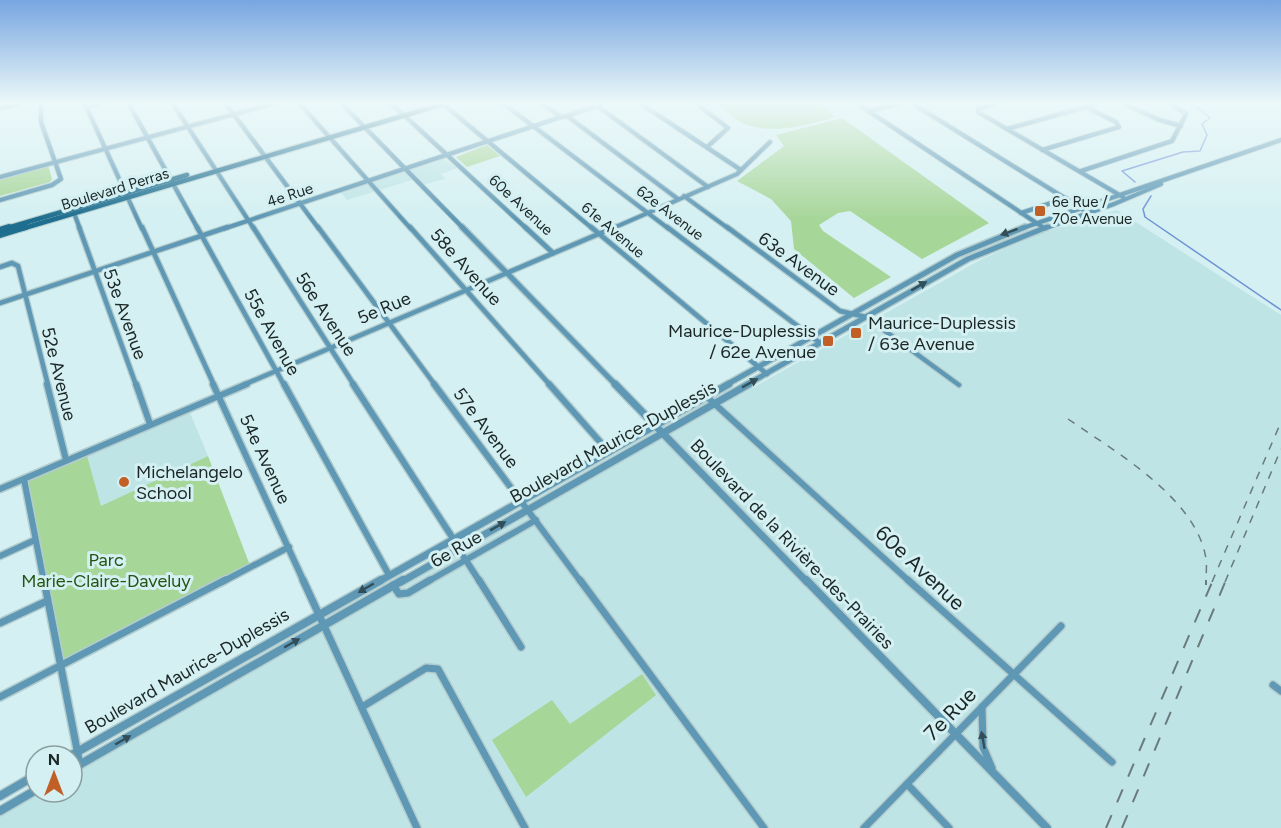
<svg xmlns="http://www.w3.org/2000/svg" width="1281" height="828" viewBox="0 0 1281 828" font-family="Figtree,sans-serif">
<style>
.built{fill:#bfe4e6}
.green{fill:#a7d699}
.lines{fill:none;stroke-linecap:round;stroke-linejoin:round}
.stream{stroke:#6e92d4;stroke-width:1.5}
.minor-far3-casing{stroke:#b3cccd;stroke-width:6}
.minor-far2-casing{stroke:#b3cccd;stroke-width:7}
.minor-far1-casing{stroke:#b3cccd;stroke-width:9}
.minor-casing{stroke:#b3cccd;stroke-width:10}
.tertiary-far3-casing{stroke:#b3cccd;stroke-width:6}
.tertiary-far2-casing{stroke:#b3cccd;stroke-width:8}
.tertiary-far1-casing{stroke:#b3cccd;stroke-width:10}
.tertiary-casing{stroke:#b3cccd;stroke-width:11}
.secondary-far1-casing{stroke:#b3cccd;stroke-width:7}
.secondary-casing{stroke:#b3cccd;stroke-width:8}
.minor-far3{stroke:#5e98b5;stroke-width:4}
.minor-far2{stroke:#5e98b5;stroke-width:4.5}
.minor-far1{stroke:#5e98b5;stroke-width:6}
.minor{stroke:#5e98b5;stroke-width:7}
.tertiary-far3{stroke:#5e98b5;stroke-width:4}
.tertiary-far2{stroke:#5e98b5;stroke-width:5}
.tertiary-far1{stroke:#5e98b5;stroke-width:7}
.tertiary{stroke:#5e98b5;stroke-width:8}
.secondary-far1{stroke:#1e6e8f;stroke-width:4.5}
.secondary{stroke:#1e6e8f;stroke-width:6}
.rail-far1{stroke:#697b7c;stroke-width:1.5;stroke-dasharray:8 8;stroke-linecap:butt}
.rail{stroke:#697b7c;stroke-width:2;stroke-dasharray:14 14;stroke-linecap:butt}
.oneway{fill:#324e58}
.poi-dot{fill:#c25f27;stroke:#d4f0f2;stroke-width:2}
.labels{text-anchor:middle;stroke-width:6;stroke-linejoin:round;paint-order:stroke}
.far-street-label{font-size:15px;fill:#1b2626;stroke:#d4f0f2}
.far-poi-label{font-size:15px;fill:#1b2626;stroke:#d4f0f2;text-anchor:start}
.street-label{font-size:18px;fill:#1b2626;stroke:#d4f0f2}
.poi-label{font-size:18px;fill:#1b2626;stroke:#d4f0f2;text-anchor:start}
.park-label{font-size:18px;fill:#245412;stroke:#d4f0f2}
.near-street-label{font-size:21px;fill:#1b2626;stroke:#d4f0f2}
</style>
<rect width="100%" height="100%" fill="#d4f0f2"/>
<g class="built">
<path d="M444 159 457 168 441 174 446 179 421 185 415 179 347 200 340 191Z"/>
<path d="M1117 210 1281 315V828H0V813L36 792H72V770L982 259 1043 232Z"/>
<path d="M188 408 208 456 101 507 86 452Z"/>
</g>
<g class="green">
<path d="M718 104H820L835 117C808 125 773 135 745 124 736 121 726 110 718 104Z"/>
<path d="M842 118 989 223 922 259 850 211 838 213 819 225 823 231 891 277 854 298 794 249 791 221 771 199 737 181 784 146 776 135Z"/>
<path d="M487 145 500 156 467 167 456 157Z"/>
<path d="M48 165 52 179 50 182 0 196V178Z"/>
<path d="M86 452 101 506 208 456 251 568 60 666 24 479Z"/>
<path d="M642 674 656 695 526 797 492 740 552 700 570 724Z"/>
</g>
<g class="lines">
<g class="stream">
<path d="M1135 182 1122 171 1183 152 1200 151 1207 135 1202 124 1210 118 1193 104"/>
<path d="M1151 196 1143 209 1145 217 1281 310"/>
</g>
<g class="minor-far3-casing">
<g id="minor-far3">
<path d="M85 104 142 229"/>
<path d="M129 104 198 229"/>
<path d="M173 104 254 229"/>
<path d="M226 104 319 229"/>
<path d="M300 104 411 229"/>
<path d="M392 104 527 229"/>
<path d="M443 104 593 229"/>
<path d="M504 104 669 229"/>
<path d="M543 104 561 117 567 116 678 199"/>
<path d="M641 104 741 170"/>
<path d="M697 104 728 128 707 147"/>
<path d="M858 104 1044 228"/>
<path d="M913 104 1089 213"/>
<path d="M996 104 978 109V112L1123 197"/>
<path d="M1125 104 1157 119 1181 126"/>
<path d="M596 105 708 187"/>
<path d="M86 107 100 104"/>
<path d="M869 111 897 104"/>
<path d="M567 116 602 104"/>
<path d="M1007 129 1096 104"/>
<path d="M1042 150 1119 127 1116 122 1086 107"/>
<path d="M1081 171 1172 141 1186 114 1172 104"/>
<path d="M0 177 272 104"/>
<path d="M684 196 729 229"/>
<path d="M0 200 52 185 61 179 41 122V104"/>
<path d="M74 213 80 229"/>
<path d="M1021 213 1066 198"/>
<path d="M223 229 561 117"/>
<path d="M611 229 737 174 770 142"/>
</g>
</g>
<g class="minor-far2-casing">
<g id="minor-far2">
<path d="M79 227 136 385"/>
<path d="M142 227 214 385"/>
<path d="M197 227 284 385"/>
<path d="M253 227 354 385"/>
<path d="M318 227 435 385"/>
<path d="M410 227 550 385"/>
<path d="M525 227 553 253"/>
<path d="M591 227 767 374"/>
<path d="M667 227 820 343"/>
<path d="M727 227 840 311 866 317 959 385"/>
<path d="M0 267 12 263 18 266 48 385"/>
<path d="M0 303 228 227"/>
<path d="M243 385 615 227"/>
</g>
</g>
<g class="minor-far1-casing">
<g id="minor-far1">
<path d="M47 384 66 460"/>
<path d="M136 384 150 424"/>
<path d="M213 384 304 582"/>
<path d="M284 384 389 575"/>
<path d="M353 384 454 540"/>
<path d="M434 384 581 582"/>
<path d="M549 384 609 452"/>
<path d="M706 396 910 582"/>
<path d="M24 479 44 582"/>
<path d="M0 489 247 384"/>
<path d="M458 548 480 582"/>
<path d="M0 556 35 540"/>
<path d="M222 582 289 547"/>
<path d="M427 582 536 520"/>
</g>
</g>
<g class="minor-casing">
<g id="minor">
<path d="M44 580 80 765"/>
<path d="M303 580 417 828"/>
<path d="M479 580 521 647"/>
<path d="M580 580 764 828"/>
<path d="M908 580 1112 762"/>
<path d="M393 585 399 594 408 593 430 580"/>
<path d="M0 623 47 601"/>
<path d="M1273 685 1281 691"/>
<path d="M0 697 225 580"/>
<path d="M362 707 426 668 438 669 525 828"/>
<path d="M982 707 983 747 992 768"/>
<path d="M907 784 949 828"/>
<path d="M864 828 1061 626"/>
</g>
</g>
<g class="tertiary-far3-casing">
<g id="tertiary-far3">
<path d="M342 104 464 229"/>
<path d="M0 108 19 104"/>
<path d="M1020 229 1281 140"/>
<path d="M1043 229 1114 204 1161 184"/>
</g>
</g>
<g class="tertiary-far2-casing">
<g id="tertiary-far2">
<path d="M462 227 616 385"/>
<path d="M726 385 957 255 1025 227"/>
<path d="M746 385 968 259 1047 227"/>
</g>
</g>
<g class="tertiary-far1-casing">
<g id="tertiary-far1">
<path d="M615 384 807 582"/>
<path d="M378 582 729 384"/>
<path d="M401 582 749 384"/>
</g>
</g>
<g class="tertiary-casing">
<g id="tertiary">
<path d="M806 580 1047 828"/>
<path d="M70 756 381 580"/>
<path d="M72 769 403 580"/>
<path d="M0 796 36 775"/>
<path d="M0 811 36 790"/>
</g>
</g>
<g class="secondary-far1-casing">
<g id="secondary-far1">
<path d="M4 229 187 175"/>
<path d="M21 229 443 104"/>
</g>
</g>
<g class="secondary-casing">
<g id="secondary">
<path d="M0 230 9 227"/>
<path d="M0 235 26 227"/>
</g>
</g>
<use href="#minor-far3" class="minor-far3"/>
<use href="#minor-far2" class="minor-far2"/>
<use href="#minor-far1" class="minor-far1"/>
<use href="#minor" class="minor"/>
<use href="#tertiary-far3" class="tertiary-far3"/>
<use href="#tertiary-far2" class="tertiary-far2"/>
<use href="#tertiary-far1" class="tertiary-far1"/>
<use href="#tertiary" class="tertiary"/>
<use href="#secondary-far1" class="secondary-far1"/>
<use href="#secondary" class="secondary"/>
<g class="rail-far1">
<path d="M1068 419C1114 451 1197 498 1206 559 1207 566 1206 574 1206 582"/>
<path d="M1212 582 1281 422"/>
<path d="M1225 582 1281 449"/>
</g>
<g class="rail">
<path d="M1206 580V585"/>
<path d="M1106 828 1213 580"/>
<path d="M1122 828 1226 580"/>
</g>
</g>
<defs><path id="oneway-solid" d="M-6-.8H1V-3.2L6.5 0L1 3.2V.8H-6Z" transform="scale(1.5)"/></defs>
<g class="oneway">
<use href="#oneway-solid" transform="translate(1009 232) rotate(160)"/>
<use href="#oneway-solid" transform="translate(919 286) rotate(-30)"/>
<use href="#oneway-solid" transform="translate(750 383) rotate(-29)"/>
<use href="#oneway-solid" transform="translate(498 526) rotate(-29)"/>
<use href="#oneway-solid" transform="translate(366 588) rotate(150)"/>
<use href="#oneway-solid" transform="translate(292 643) rotate(-30)"/>
<use href="#oneway-solid" transform="translate(123 740) rotate(-30)"/>
<use href="#oneway-solid" transform="translate(983 740) rotate(-100)"/>
</g>
<linearGradient id="sky" x2="0" y2="1"><stop stop-color="#77a6e0"/><stop offset="0.47" stop-color="#ecf8f9"/><stop offset="1" stop-color="#ecf8f9" stop-opacity="0"/></linearGradient>
<rect width="1281" height="219" fill="url(#sky)"/>
<g class="poi-dot">
<rect x="1034" y="205" width="12" height="12" rx="3"/>
<rect x="850" y="327" width="12" height="12" rx="3"/>
<rect x="822" y="335" width="12" height="12" rx="3"/>
<circle cx="124" cy="482" r="6"/>
</g>
<g class="labels">
<g class="far-street-label">
<text transform="translate(115 189) rotate(-17)" y="5">Boulevard Perras</text>
<text transform="translate(290 195) rotate(-18)" y="5">4e Rue</text>
<text transform="translate(521 205) rotate(43)" y="5">60e Avenue</text>
<text transform="translate(670 213) rotate(37)" y="5">62e Avenue</text>
<text transform="translate(613 230) rotate(40)" y="5">61e Avenue</text>
</g>
<g class="far-poi-label">
<text x="1052" y="207">6e Rue /<tspan x="1052" dy="17">70e Avenue</tspan></text>
</g>
<g class="street-label">
<text transform="translate(799 264) rotate(36)" y="6">63e Avenue</text>
<text transform="translate(466 267) rotate(48)" y="6">58e Avenue</text>
<text transform="translate(384 308) rotate(-23)" y="6">5e Rue</text>
<text transform="translate(125 314) rotate(70)" y="6">53e Avenue</text>
<text transform="translate(326 314) rotate(57)" y="6">56e Avenue</text>
<text transform="translate(272 332) rotate(61)" y="6">55e Avenue</text>
<text transform="translate(59 374) rotate(76)" y="6">52e Avenue</text>
<text transform="translate(486 428) rotate(53)" y="6">57e Avenue</text>
<text transform="translate(613 442) rotate(-29)" y="6">Boulevard Maurice-Duplessis</text>
<text transform="translate(265 459) rotate(65)" y="6">54e Avenue</text>
<text transform="translate(792 544) rotate(46)" y="6">Boulevard de la Rivière-des-Prairies</text>
<text transform="translate(456 549) rotate(-30)" y="6">6e Rue</text>
<text transform="translate(187 671) rotate(-30)" y="6">Boulevard Maurice-Duplessis</text>
</g>
<g class="poi-label">
<text x="868" y="329">Maurice-Duplessis<tspan x="868" dy="21">/ 63e Avenue</tspan></text>
<text x="816" y="337" text-anchor="end">Maurice-Duplessis<tspan x="816" dy="21">/ 62e Avenue</tspan></text>
<text x="136" y="478">Michelangelo<tspan x="136" dy="21">School</tspan></text>
</g>
<g class="park-label">
<text x="106" y="566">Parc<tspan x="106" dy="21">Marie-Claire-Daveluy</tspan></text>
</g>
<g class="near-street-label">
<text transform="translate(920 568) rotate(43)" y="7">60e Avenue</text>
<text transform="translate(950 714) rotate(-46)" y="7">7e Rue</text>
</g>
</g>
<g transform="translate(54 774)"><circle r="28" fill="#d4f0f2" stroke="#8a9fa0" stroke-width="1.5"/>
<path d="M0-4.5L10 22L0 15L-10 22Z" fill="#c25f27"/>
<text y="-9" font-size="16" font-weight="bold" text-anchor="middle" fill="#1b2626">N</text>
</g>
</svg>
